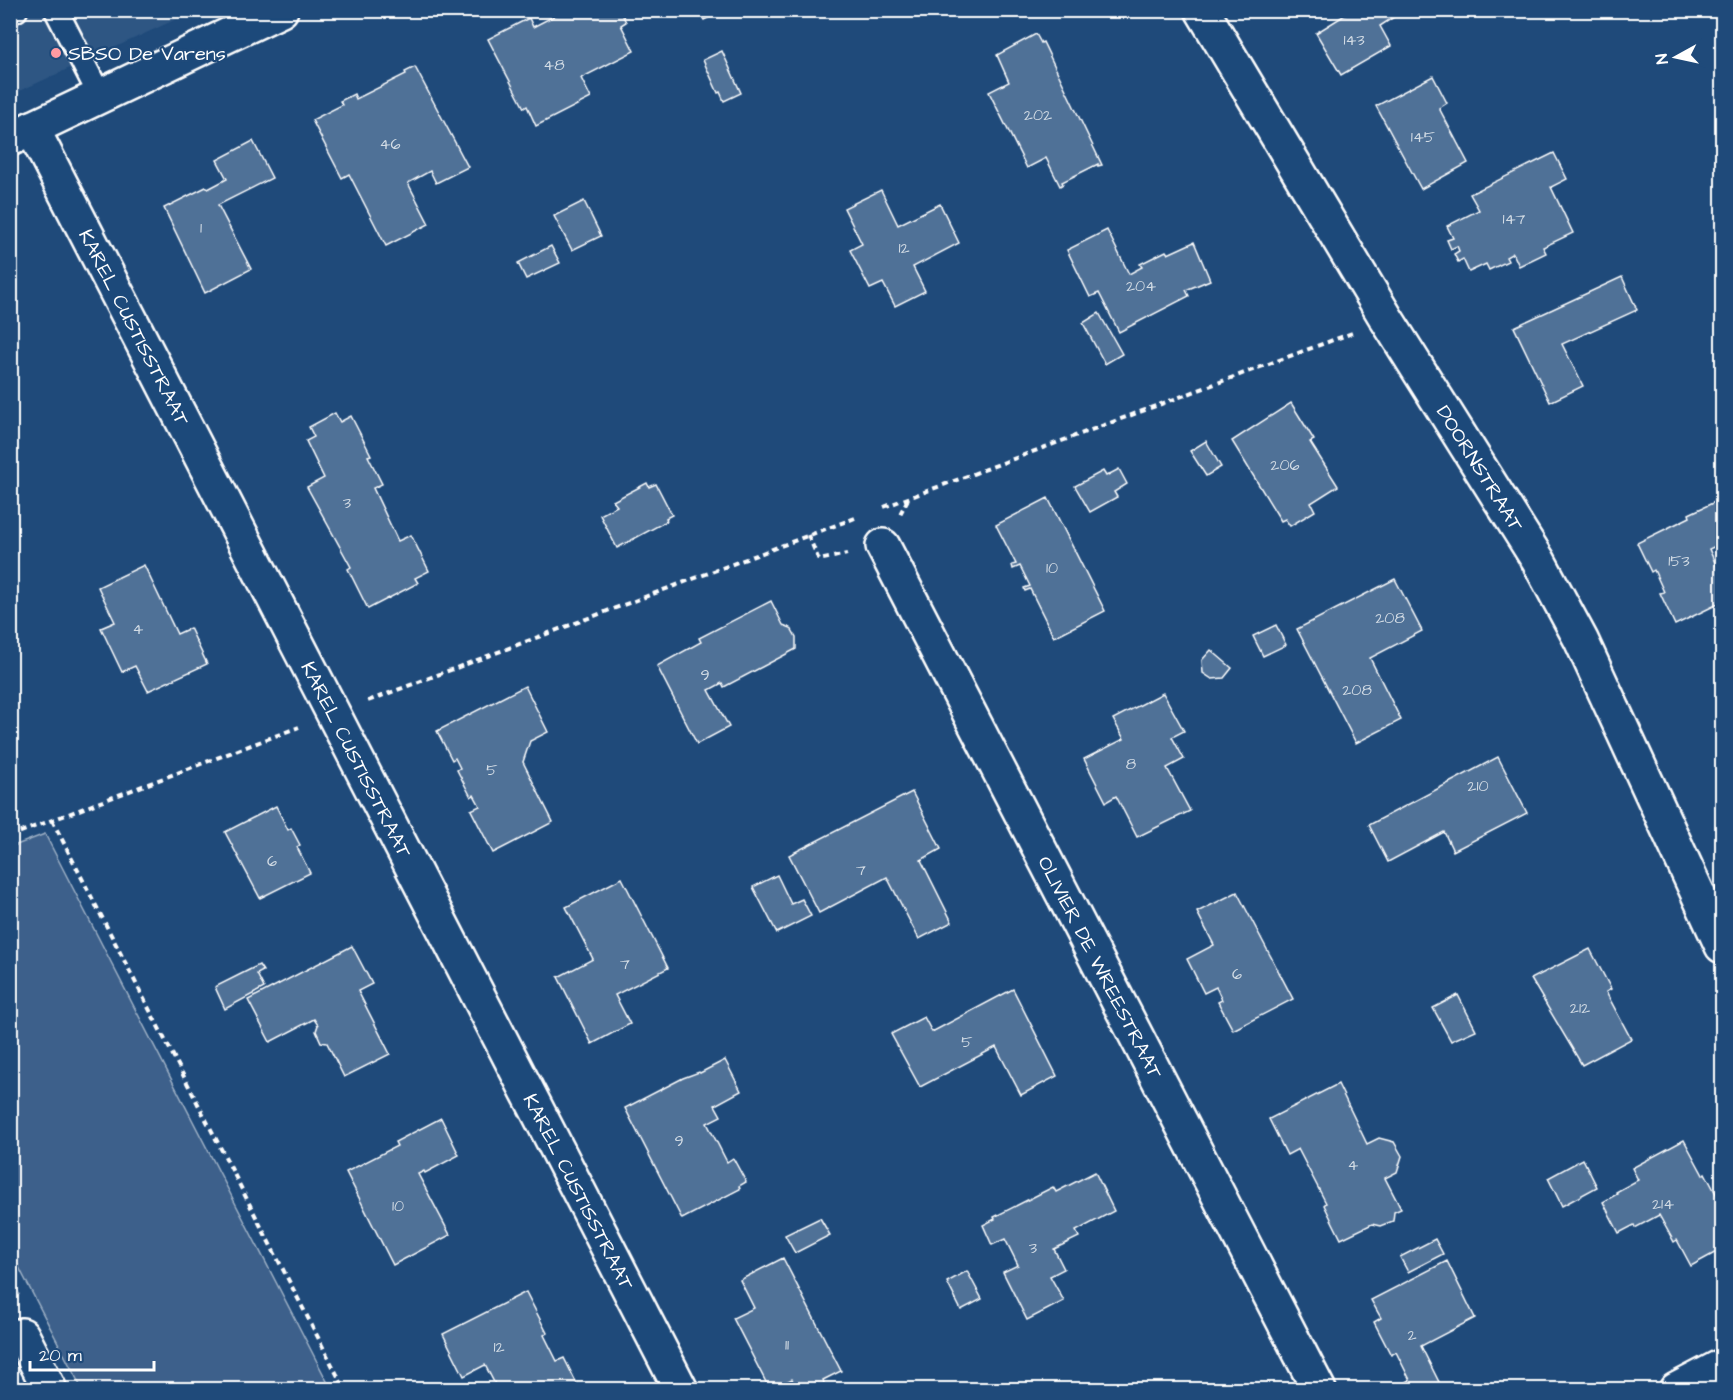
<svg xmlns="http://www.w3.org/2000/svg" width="1733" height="1400" viewBox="0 0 1733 1400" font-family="'Architects Daughter',sans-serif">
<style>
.built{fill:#2e5683}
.green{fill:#3c618b;stroke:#9eb0c5;stroke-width:1.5}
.building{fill:#507197;stroke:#fff;stroke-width:1.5}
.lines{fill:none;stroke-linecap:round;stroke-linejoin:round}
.service-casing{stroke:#fff;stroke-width:27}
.minor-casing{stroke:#fff;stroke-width:38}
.path{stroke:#fff;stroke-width:4;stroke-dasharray:6 4.5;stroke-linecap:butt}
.service{stroke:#1f4a7a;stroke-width:22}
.minor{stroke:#1f4a7a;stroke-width:33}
.poi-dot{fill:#ff9aa2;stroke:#1f4a7a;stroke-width:2}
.labels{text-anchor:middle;stroke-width:4.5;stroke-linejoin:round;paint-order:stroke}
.number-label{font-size:16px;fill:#d3dce5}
.poi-label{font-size:20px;fill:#fff;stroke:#1f4a7a;text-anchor:start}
.street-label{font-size:20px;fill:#fff;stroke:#1f4a7a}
</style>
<rect width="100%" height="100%" fill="#1f4a7a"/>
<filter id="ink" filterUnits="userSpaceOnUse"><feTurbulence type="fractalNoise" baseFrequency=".0167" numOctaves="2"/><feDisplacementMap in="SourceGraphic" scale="12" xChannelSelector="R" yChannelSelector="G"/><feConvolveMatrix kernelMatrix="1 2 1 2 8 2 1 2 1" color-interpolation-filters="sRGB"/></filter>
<g filter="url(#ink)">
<path class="built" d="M11 10 194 11 11 95Z"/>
<path class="green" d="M45 834 331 1389H82L11 1252V847Z"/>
<g class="building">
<path d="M558 10H620L626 22 621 25 634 51 581 78 591 98 536 126 527 106 524 108 488 39 529 18 533 27 560 13Z"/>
<path d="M699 10H724L704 20Z"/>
<path d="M1353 10H1390L1394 17 1380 26 1391 46 1341 75 1316 33Z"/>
<path d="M1036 34 1041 43 1043 42 1102 165 1098 166V164L1062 182 1063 184 1060 186 1046 158 1027 168 989 92 1009 82 997 55Z"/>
<path d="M722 51 741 93 724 101 720 92 718 93 703 60Z"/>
<path d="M415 67 468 167 436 183 430 171 408 183 429 224 386 246 349 174 342 178 312 120 342 105 340 101 354 94 356 99 406 74 405 72Z"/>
<path d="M1433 76 1447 103 1439 108 1468 163 1421 189 1376 106Z"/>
<path d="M253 141 272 178 218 205 251 269 205 293 164 208 206 187 208 189 227 179 217 160Z"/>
<path d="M1554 153 1567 179 1551 187 1573 233 1543 247 1546 253 1519 266 1513 253 1506 257 1508 261 1489 270 1486 264 1469 272 1463 259 1458 262 1454 254 1459 251 1457 246 1451 249 1447 240 1453 238 1447 226 1479 210 1470 194Z"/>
<path d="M881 190 898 225 940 204 959 243 913 267 925 291 895 306 883 283 870 289 850 250 862 244 844 208Z"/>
<path d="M584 201 601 236 572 250 554 216Z"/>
<path d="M1107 230 1129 274 1142 267 1140 264 1166 251 1168 254 1194 242 1210 280 1186 290 1189 296 1119 332 1099 293 1090 297 1067 250Z"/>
<path d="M551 246 560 263 526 279 518 263Z"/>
<path d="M1622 277 1637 310 1562 344 1583 386 1550 402 1514 327Z"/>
<path d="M1099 313 1122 354 1105 364 1083 323Z"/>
<path d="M1291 403 1314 440 1310 442 1338 486 1311 503 1315 511 1290 526 1285 519 1281 521 1232 441Z"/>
<path d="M335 413 340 422 351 416 371 455 368 456 382 484 373 488 398 541 411 535 429 571 415 578 418 583 368 609 348 569 351 567 307 487 324 478 306 441 314 437 309 427Z"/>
<path d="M1206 441 1221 467 1206 476 1190 451Z"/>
<path d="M1119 469 1127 484 1114 492 1117 497 1090 512 1075 486 1103 471 1106 476Z"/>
<path d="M647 483 649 487 656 484 672 515 666 518 667 521 617 548 600 515 617 506 613 501Z"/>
<path d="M1048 498 1105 611 1054 637 1030 589 1025 591 1024 588 1030 586 1020 566 1013 569 1012 565 1016 564 996 525Z"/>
<path d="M1721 499 1722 503V543L1709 549 1722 578V602L1675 625 1660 593 1664 592 1654 570 1651 572 1637 543 1690 517 1689 514Z"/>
<path d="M144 565 177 634 190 628 207 664 148 691 135 666 122 672 101 628 115 622 98 587Z"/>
<path d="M1395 579 1422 631 1370 658 1401 720 1356 743 1297 629Z"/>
<path d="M771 601 783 625 791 628 796 637V649L724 687 722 683 709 690 729 727 697 744 657 666 701 642 699 638Z"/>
<path d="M1276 625 1286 645 1263 656 1253 636Z"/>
<path d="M1211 650 1232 668 1224 678 1212 679 1203 673 1202 660Z"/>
<path d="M525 686 548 732 530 741 523 762 553 822 493 853 471 810 480 806 474 795 471 797 457 770 460 768 455 758 452 760 437 731Z"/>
<path d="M1163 693 1184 731 1172 737 1184 759 1167 768 1190 811 1137 837 1116 796 1106 802 1084 759 1124 739 1113 719Z"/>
<path d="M1498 757 1527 813 1453 851 1444 832 1388 862 1369 825Z"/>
<path d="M912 792 941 849 921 860 952 922 919 939 887 877 819 913 789 855Z"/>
<path d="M276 806 288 830 291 828 300 845 297 847 310 873 260 898 225 832Z"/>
<path d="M777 875 791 904 802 899 811 916 777 933 753 887Z"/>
<path d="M622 878 668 968 615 995 630 1024 592 1044 558 977 593 959 566 907Z"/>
<path d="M1237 892 1293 999 1233 1030 1218 1002 1222 1000 1216 987 1204 993 1187 959 1214 945 1197 912Z"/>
<path d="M352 946 372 984 358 991 390 1054 344 1077 327 1043 321 1042 316 1031 318 1025 314 1019 270 1042 248 1000Z"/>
<path d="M1590 949 1611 989 1606 992 1631 1039 1582 1065 1531 979Z"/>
<path d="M259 965 263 971 257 974 264 988 225 1009 215 987Z"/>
<path d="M1013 989 1057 1076 1021 1095 996 1047 920 1087 891 1034 924 1017 932 1032Z"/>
<path d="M1458 995 1476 1030 1451 1041 1433 1008Z"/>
<path d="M725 1060 741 1091 715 1105 721 1116 707 1123 727 1162 733 1158 746 1182 739 1186 740 1189 682 1219 625 1108 683 1078 699 1072 700 1073Z"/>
<path d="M1338 1084 1367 1144 1379 1138 1394 1142 1402 1156 1397 1172 1385 1178 1401 1209 1394 1212 1393 1221 1380 1226 1372 1224 1341 1239 1324 1205 1326 1203 1298 1149 1287 1155 1269 1119Z"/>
<path d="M441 1118 459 1155 425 1173 424 1171 418 1174 450 1235 393 1265 346 1172 397 1146 395 1142Z"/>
<path d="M1684 1140 1703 1175 1705 1173 1722 1205V1249L1691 1266 1677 1240 1674 1242 1659 1215 1635 1228 1634 1225 1619 1233 1603 1202 1617 1194 1616 1192 1638 1180 1632 1168Z"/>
<path d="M1583 1159 1597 1187 1562 1206 1548 1178Z"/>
<path d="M1095 1172 1114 1211 1076 1231 1079 1237 1054 1249 1064 1269 1050 1276 1064 1301 1027 1320 1003 1272 1018 1265 1005 1239 992 1245 983 1225 995 1219 994 1217 1053 1187 1056 1192Z"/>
<path d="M820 1218 830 1235 795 1253 785 1235Z"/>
<path d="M1435 1239 1443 1254 1408 1272 1400 1257Z"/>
<path d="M783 1258 841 1371 823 1380 824 1383 817 1388 815 1384 805 1390H797L792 1379 770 1390 733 1318 754 1308 740 1280Z"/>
<path d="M1447 1261 1475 1318 1421 1346 1443 1390H1408L1405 1383 1410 1380 1396 1352 1391 1355 1374 1322 1381 1318 1371 1300Z"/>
<path d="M967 1271 982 1299 961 1310 947 1282Z"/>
<path d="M526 1292 547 1333 544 1335 557 1361 564 1358 580 1390H498L485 1365 464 1376 443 1334Z"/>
</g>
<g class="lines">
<g class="service-casing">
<g id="service">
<path d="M56 10 100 96"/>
<path d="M10 13 16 10"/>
</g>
</g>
<g class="minor-casing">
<g id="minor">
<path id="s1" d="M1202 10 1386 318 1538 560 1581 640 1722 946"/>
<path id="s2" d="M32 128 681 1390"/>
<path d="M10 139 281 10"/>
<path id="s3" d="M883 546 1319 1390"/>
<path d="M22 1335 50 1390"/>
<path d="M1676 1390 1722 1366"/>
</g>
</g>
<g class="path">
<path d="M884 507 1352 333"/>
<path d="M900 514 908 499"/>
<path d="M808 535 819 560 847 554"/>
<path d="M368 701 855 518"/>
<path d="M52 820 345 1390"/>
<path d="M10 836 299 727"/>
<path d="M10 1281 20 1299"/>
</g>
<use href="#service" class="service"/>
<use href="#minor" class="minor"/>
</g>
</g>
<circle class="poi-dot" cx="56" cy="53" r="6"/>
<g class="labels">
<g class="number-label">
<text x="1354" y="45">143</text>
<text x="554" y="70">48</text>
<text x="1038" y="120">202</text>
<text x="1423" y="142">145</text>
<text x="390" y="149">46</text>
<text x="1514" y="224">147</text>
<text x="201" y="233">1</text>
<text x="904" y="253">12</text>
<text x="1141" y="291">204</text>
<text x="1285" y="470">206</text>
<text x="347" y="508">3</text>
<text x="1679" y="566">153</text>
<text x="1052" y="573">10</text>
<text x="1390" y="623">208</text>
<text x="138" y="634">4</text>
<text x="705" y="680">9</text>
<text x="1357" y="695">208</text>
<text x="1131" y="769">8</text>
<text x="492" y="775">5</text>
<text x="1478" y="791">210</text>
<text x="272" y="866">6</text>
<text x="861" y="875">7</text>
<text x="625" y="969">7</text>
<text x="1237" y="979">6</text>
<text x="1580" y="1013">212</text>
<text x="967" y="1047">5</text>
<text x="679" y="1146">9</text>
<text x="1353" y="1170">4</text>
<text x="1663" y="1209">214</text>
<text x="398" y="1211">10</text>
<text x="1033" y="1253">3</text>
<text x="1412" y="1340">2</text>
<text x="787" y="1350">11</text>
<text x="499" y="1352">12</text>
</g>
<g class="poi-label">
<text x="68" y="60">SBSO De Varens</text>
</g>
<g class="street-label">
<text dy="7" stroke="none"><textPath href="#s2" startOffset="224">KAREL CUSTISSTRAAT</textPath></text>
<text dy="7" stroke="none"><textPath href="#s1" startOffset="536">DOORNSTRAAT</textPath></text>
<text dy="7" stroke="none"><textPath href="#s2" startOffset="710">KAREL CUSTISSTRAAT</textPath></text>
<text dy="7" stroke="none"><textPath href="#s3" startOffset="474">OLIVIER DE WREESTRAAT</textPath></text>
<text dy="7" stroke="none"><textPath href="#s2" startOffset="1196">KAREL CUSTISSTRAAT</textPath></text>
</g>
</g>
<rect width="1733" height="1400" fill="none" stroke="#1f4a7a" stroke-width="36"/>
<rect x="18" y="18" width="1697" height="1364" fill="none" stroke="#fff" stroke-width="2" filter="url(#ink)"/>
<g transform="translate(1676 57) rotate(262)" stroke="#1f4a7a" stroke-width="4.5" paint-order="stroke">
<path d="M0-4.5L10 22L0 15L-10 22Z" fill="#ffffff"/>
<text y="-9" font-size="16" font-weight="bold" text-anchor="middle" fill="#ffffff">N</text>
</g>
<path d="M30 1361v9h124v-9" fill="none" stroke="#ffffff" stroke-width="3"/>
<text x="39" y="1361" font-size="18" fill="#ffffff" stroke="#1f4a7a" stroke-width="4.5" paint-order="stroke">20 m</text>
</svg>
